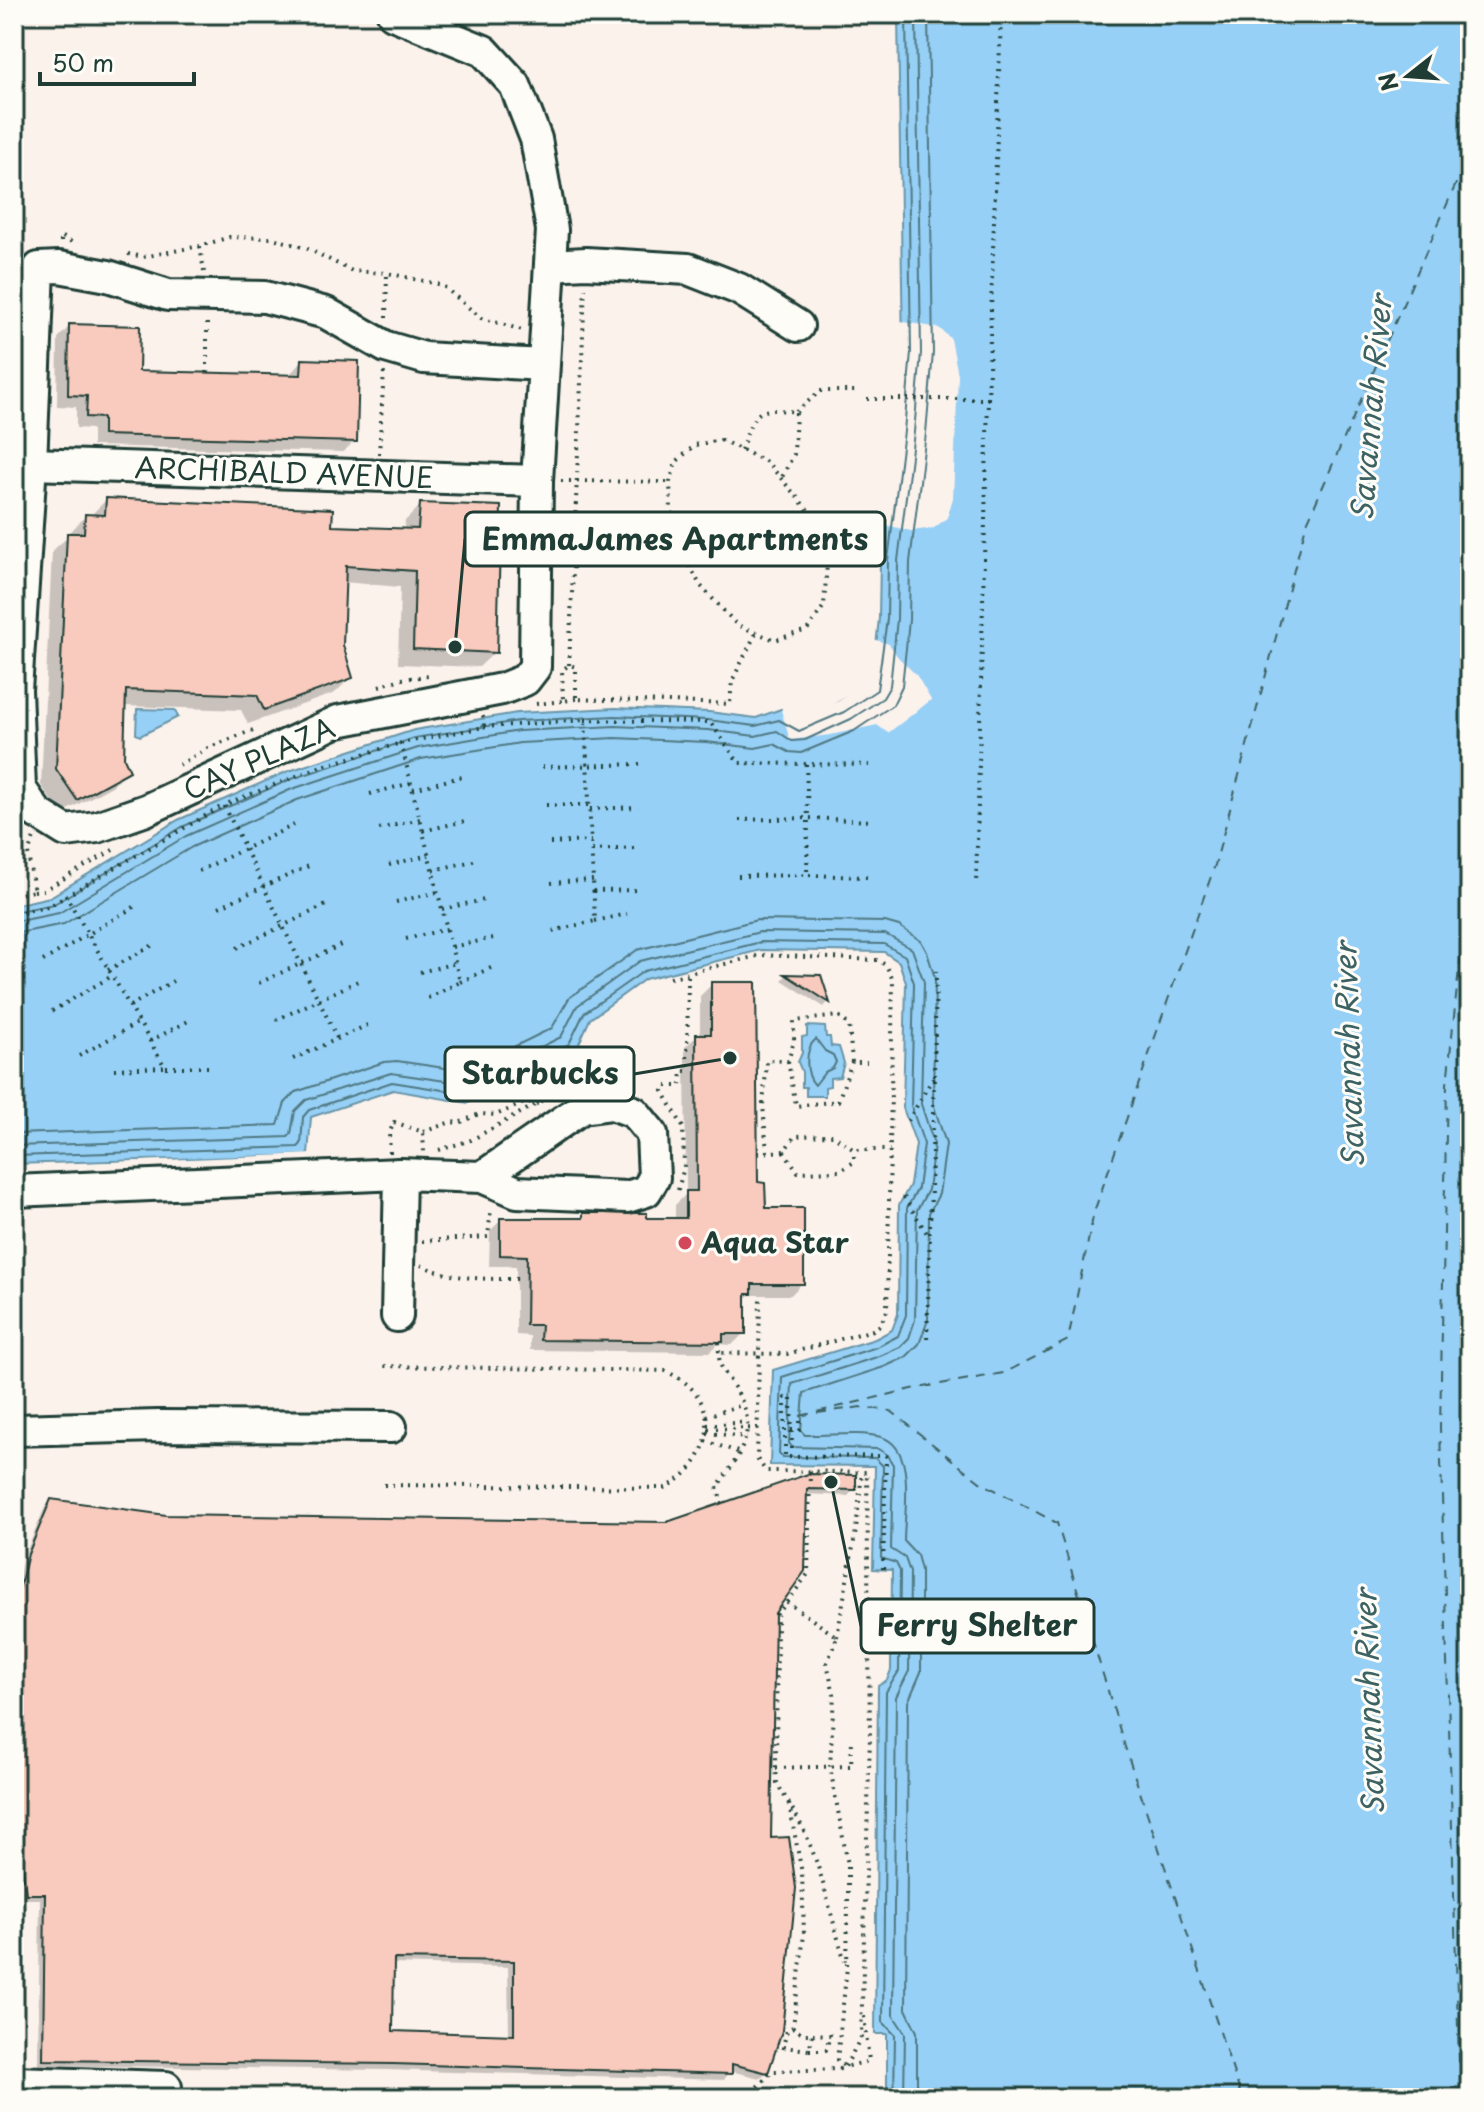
<svg xmlns="http://www.w3.org/2000/svg" width="1484" height="2112" viewBox="0 0 1484 2112" font-family="'Playpen Sans',sans-serif">
<style>
.water{fill:#97d0f6;stroke:#6795a8;stroke-width:2}
.pier{fill:#fcf2ec}
.shadow{fill:#0003;fill-rule:evenodd}
.lines{fill:none;stroke-linecap:round;stroke-linejoin:round}
.shore{stroke:#4f7882;stroke-width:2}
.ferry{stroke:#3d6264;stroke-width:2;stroke-dasharray:10 8;stroke-linecap:butt}
.building{fill:#f9cbbe;stroke:#1f3d34;stroke-width:2;fill-rule:evenodd}
.minor-casing{stroke:#1f3d34;stroke-width:36}
.path{stroke:#1f3d34;stroke-width:4;stroke-dasharray:2 6;stroke-linecap:butt}
.minor{stroke:#fdfcf7;stroke-width:30}
.poi-dot{fill:#d1495b;stroke:#fdfcf7;stroke-width:3}
.labels{text-anchor:middle;stroke-width:6;stroke-linejoin:round;paint-order:stroke}
.street-label{font-size:28px;fill:#1f3d34;stroke:#fdfcf7}
.poi-label{font-size:28px;font-weight:bold;fill:#1f3d34;stroke:#fdfcf7;text-anchor:start}
.water-label{font-size:30px;font-style:italic;fill:#3d6264;stroke:#fdfcf7}
.leader{fill:none;stroke:#1f3d34;stroke-width:3}
.callout-dot{fill:#1f3d34;stroke:#fdfcf7;stroke-width:3}
.callout{fill:#fdfcf7;stroke:#1f3d34;stroke-width:3}
.callout-label{font-size:30px;text-anchor:middle;font-weight:bold;fill:#1f3d34}
</style>
<rect width="100%" height="100%" fill="#fcf2ec"/>
<filter id="ink" filterUnits="userSpaceOnUse"><feTurbulence type="fractalNoise" baseFrequency=".0125" numOctaves="2"/><feDisplacementMap in="SourceGraphic" scale="16" xChannelSelector="R" yChannelSelector="G"/><feConvolveMatrix kernelMatrix="1 2 1 2 8 2 1 2 1" color-interpolation-filters="sRGB"/></filter>
<g filter="url(#ink)">
<g class="water">
<path d="M898 14H1470V2098H887V2034H875L878 1686 887 1680 891 1670 892 1570 873 1569 875 1466 770 1465 773 1370 875 1339 892 1330 898 1314 899 1205 910 1185 916 1144 903 1108 906 983 899 962 884 952 761 950 645 979 590 1019 576 1050 468 1103 393 1090 311 1117 308 1155 14 1164V905L50 897 178 820 286 772 414 730 517 713 615 708 709 712 756 718 781 709 798 724 872 684 879 618 880 560 896 430 903 352Z"/>
<path d="M137 709 175 710 178 717 140 736 136 734Z"/>
<path d="M807 1026 825 1027 826 1037H830L831 1046 839 1047 844 1063 840 1077 830 1078V1086L825 1087V1096H806V1087H802V1072L798 1062 802 1053V1037L807 1036Z"/>
</g>
<g class="pier">
<path d="M898 321 939 328 951 339 958 375 953 498 947 518 934 528 911 531 882 524 892 430Z"/>
<path d="M873 639 889 644 898 657 917 676 931 700 888 733 877 725 830 735 790 740 781 710 784 707 798 719 839 701 868 682Z"/>
<path d="M312 1154 308 1159 14 1168V1166Z"/>
</g>
<g class="shadow">
<path d="M70 326 137 373 291 377V373L302 361 355 441 343 452 92 446V429L76 428V407L57 406 58 338Z"/>
<path d="M106 500 330 528 404 531 405 521 421 505 495 652 479 667 398 664 400 587 343 582 341 645 351 677 335 693 248 724 241 710 124 706 122 759 128 770 112 786 60 814 41 785 52 551 70 535V532L86 516H90Z"/>
<path d="M786 976 820 977 828 1002 824 1007 782 980Z"/>
<path d="M712 984 756 1184 764 1210 802 1283 791 1295H749L744 1300V1333L732 1345 718 1344 710 1352 530 1350V1336L516 1335V1266H489L490 1231 501 1220H578L584 1215 675 1220V1205L686 1194 685 1047 697 1036H700V996Z"/>
<path d="M808 1476 854 1489 848 1496 805 1494 773 1613 767 2072 760 2078 730 2071 724 2080 386 2070 38 2065 40 1899H21L14 1849V1596L22 1562 45 1507 52 1501 166 1517 667 1524ZM392 1964 508 1967 509 2037 391 2033Z"/>
</g>
<g class="lines">
<g class="shore">
<path d="M14 912 54 904 182 827 289 780 415 738 518 721 615 716 708 720 755 726 779 720 799 731 844 712 877 690 887 619 888 560 904 431 911 352 906 14"/>
<path d="M14 922 59 913 186 836 292 789 418 748 519 731 615 726 708 730 755 736 777 731 792 741 805 740 851 719 883 698 890 686 897 619 898 561 914 432 921 353 916 14"/>
<path d="M14 934 64 924 192 847 297 800 421 759 520 743 615 738 706 742 755 748 774 744 789 752 801 753 854 731 893 705 902 686 909 620 910 562 926 433 933 353 928 14"/>
<path d="M816 1039 825 1051 833 1055 836 1062 833 1068 825 1072 815 1085C805 1075 804 1049 816 1039Z"/>
<path d="M14 1134 278 1125 285 1103 296 1092 384 1062 397 1061 465 1071 552 1028 569 998 637 950 757 920 885 922 899 926 921 941 927 952 935 978 933 1103 946 1144 939 1194 929 1213 928 1320 919 1344 906 1357 884 1367 804 1393 801 1431 805 1435C829 1436 858 1431 881 1437 917 1447 904 1512 904 1541L917 1555 921 1570V1672L908 1702 906 2009 917 2032V2098"/>
<path d="M14 1146 288 1137 291 1134 295 1111 306 1100 391 1073 466 1084 561 1037 577 1006 640 961 760 932 885 934 912 949 924 982 921 1104 934 1144 928 1190 917 1210 915 1320 909 1338 900 1347 880 1356 792 1384 789 1443 792 1447 878 1449 888 1455 893 1465 891 1549 905 1558 910 1572 909 1671 896 1697 893 2015 905 2033 904 2098"/>
<path d="M14 1156 298 1147 301 1144 303 1117 309 1110 392 1082 468 1094 569 1044 584 1013 644 971 761 942 884 944 905 956 914 983 911 1106 924 1144 918 1188 907 1208 906 1315 898 1336 877 1347 782 1377 779 1453 783 1457 875 1458 883 1466 881 1558 896 1563 900 1571 899 1671 886 1692 883 2022 895 2035 894 2098"/>
</g>
<g class="ferry">
<path d="M817 1413 861 1407 891 1411 980 1482 1057 1523 1125 1747 1242 2098"/>
<path d="M800 1416 912 1389 1004 1373 1068 1340 1094 1212 1215 865 1306 525 1470 152"/>
<path d="M1466 2098 1459 2061 1440 1428 1447 1084 1458 978 1470 894"/>
</g>
</g>
<g class="building">
<path d="M69 324 140 326 139 371 301 375 302 359 359 361 357 442 103 435V418L86 417 87 396 68 395Z"/>
<path d="M106 498 333 509 332 526 418 529 420 503 501 506 497 653 413 649 415 571 346 566 343 645 353 678 264 710 257 695 126 690 124 758 130 771 77 800 56 769 67 533H84L85 514 105 515Z"/>
<path d="M785 974 821 975 830 1003Z"/>
<path d="M711 982H756L758 1182 765 1183 766 1208H804V1284H752V1294H746V1334H723V1342L540 1340 541 1325H526L527 1256 500 1255V1218H583V1213H647V1218H686V1191H697L696 1034H711Z"/>
<path d="M808 1474 856 1475V1490L807 1489 805 1571 775 1613 771 1838 789 1837 796 1888 782 2031 768 2073 732 2064V2074L393 2064 43 2060 45 1894H26L14 1801V1610L28 1554 51 1499 166 1515 667 1522ZM394 1959 514 1961V2035L393 2031Z"/>
</g>
<g class="lines">
<g class="minor-casing">
<g id="minor">
<path d="M393 14 484 51 515 85 536 139 552 230 537 481 535 667 525 680 502 689 338 721 146 810 97 827 66 831 37 813 20 788 16 690 31 464 39 268 59 267 108 276 168 295 265 297 326 313 386 347 424 358 543 365"/>
<path d="M550 265 586 263 688 269 739 289 798 326"/>
<path d="M14 470 31 464 537 481"/>
<path d="M14 1191 400 1174 482 1177 517 1192 627 1197 646 1191 654 1178 652 1134 634 1112 612 1104 582 1108 482 1177"/>
<path d="M397 1316 400 1174"/>
<path d="M14 1430 158 1426 391 1427"/>
<path d="M14 2082 166 2087"/>
</g>
</g>
<g class="path">
<path d="M61 242V236L73 243"/>
<path d="M128 254 143 257 200 246"/>
<path d="M204 272 200 246 230 237 273 238 308 249 352 271 387 273"/>
<path d="M386 318 387 273 442 285 481 318 522 330"/>
<path d="M207 373V320"/>
<path d="M867 399H988L976 884"/>
<path d="M988 399 1001 14"/>
<path d="M796 412 820 391H856"/>
<path d="M721 440 767 462 808 510 827 563 824 606 807 630 775 640 737 625 700 585 683 553 671 510 670 482 676 462 695 445Z"/>
<path d="M741 450C755 411 755 406 796 412L794 454 781 479"/>
<path d="M379 454 384 371"/>
<path d="M561 481 670 482"/>
<path d="M569 665 585 288"/>
<path d="M379 686 401 679 429 676"/>
<path d="M576 699 563 701 562 670 569 665 576 667V699L730 704 732 681 756 633"/>
<path d="M536 704 563 701"/>
<path d="M585 720 710 722 739 763 871 765"/>
<path d="M484 727 585 720 595 921 552 931"/>
<path d="M806 764 808 818 871 821"/>
<path d="M179 765 208 748 258 728"/>
<path d="M542 767 640 764"/>
<path d="M413 789 465 776"/>
<path d="M370 794 411 783"/>
<path d="M546 805H589"/>
<path d="M590 809 638 807"/>
<path d="M739 820 808 818 807 875 867 877"/>
<path d="M379 829 420 819"/>
<path d="M423 831 469 820"/>
<path d="M550 843 591 841"/>
<path d="M592 850 639 848"/>
<path d="M389 865 429 855"/>
<path d="M433 870 478 860"/>
<path d="M199 871 294 825"/>
<path d="M738 876 807 875"/>
<path d="M551 883 593 880"/>
<path d="M34 891 44 890 113 850"/>
<path d="M593 891 641 890"/>
<path d="M14 895 34 891 28 853 34 838"/>
<path d="M396 902 438 892"/>
<path d="M219 907 311 865"/>
<path d="M442 909 484 900"/>
<path d="M14 913 48 907 66 896"/>
<path d="M595 921 627 914"/>
<path d="M406 939 447 929"/>
<path d="M452 947 493 938"/>
<path d="M237 948 326 905"/>
<path d="M43 961 134 907"/>
<path d="M108 970 155 944"/>
<path d="M420 972 456 963"/>
<path d="M670 978 761 955 877 960 886 965 893 980 887 1311 880 1325 873 1330 787 1354 719 1353"/>
<path d="M460 982 495 966"/>
<path d="M259 983 341 945"/>
<path d="M428 998 460 982 401 743 484 727 483 716"/>
<path d="M130 1006 173 981"/>
<path d="M52 1011 112 976"/>
<path d="M276 1020 358 981"/>
<path d="M337 1038 224 805 319 767 401 743"/>
<path d="M150 1041 192 1019"/>
<path d="M79 1056 139 1022"/>
<path d="M293 1059 372 1023"/>
<path d="M788 1061 796 1106 838 1101 852 1062"/>
<path d="M166 1067H213"/>
<path d="M114 1069 165 1067 66 896 224 805"/>
<path d="M934 1076 936 971"/>
<path d="M908 1121 934 1076 927 1341"/>
<path d="M423 1132 451 1122 459 1123 479 1114 496 1115 526 1102 538 1104"/>
<path d="M439 1150 471 1140 553 1095"/>
<path d="M784 1151 798 1172 840 1171 854 1162V1150"/>
<path d="M767 1152 763 1105 767 1060 788 1061 794 1041V1021L839 1016 849 1025 852 1062H867"/>
<path d="M390 1153 389 1134 394 1122 423 1132 424 1152"/>
<path d="M758 1153 784 1151 795 1136 833 1135 854 1150H890"/>
<path d="M678 1190 684 1167 683 1127 663 1091 664 1086H681L682 1071H687L688 974"/>
<path d="M904 1197 928 1235"/>
<path d="M422 1241 488 1237 491 1209"/>
<path d="M421 1265C453 1280 485 1279 520 1279"/>
<path d="M719 1342C718 1368 721 1366 734 1387 761 1428 742 1452 717 1487L722 1503"/>
<path d="M706 1416 742 1405"/>
<path d="M707 1425 747 1422"/>
<path d="M708 1429 758 1428"/>
<path d="M791 1430H800V1416"/>
<path d="M707 1433 747 1437"/>
<path d="M705 1441 741 1453"/>
<path d="M792 1449 791 1398H785V1457L886 1456 883 1569"/>
<path d="M384 1485 665 1488C702 1470 723 1423 692 1389 685 1381 675 1376 666 1371L384 1366"/>
<path d="M787 1602 808 1574 810 1471"/>
<path d="M837 1637 856 1530 862 1472"/>
<path d="M776 1768 851 1766 852 1741"/>
<path d="M789 1804 777 1783 776 1768 777 1615 787 1602 837 1637 827 1663 834 1694 830 1767 848 1865V1908L847 1967 837 2060 845 2067 869 2061 864 2016"/>
<path d="M14 1852H21"/>
<path d="M793 2027 787 2030 783 2047 809 2050 813 2034H803L793 2027 804 1934 802 1873 789 1804C821 1852 827 1908 845 1961"/>
<path d="M809 2050H826L830 2035 813 2034"/>
<path d="M746 2098 773 2071 844 2069 861 2037 870 1737 867 1472 766 1471 757 1459 760 1297"/>
</g>
<use href="#minor" class="minor"/>
</g>
</g>
<circle class="poi-dot" cx="685" cy="1243" r="8"/>
<g class="labels">
<g class="street-label">
<text transform="translate(284 473) rotate(2)" y="10">ARCHIBALD AVENUE</text>
<text transform="translate(259 759) rotate(-24)" y="10">CAY PLAZA</text>
</g>
<g class="poi-label">
<text x="701" y="1253">Aqua Star</text>
</g>
<g class="water-label">
<text transform="translate(1372 408) rotate(-85)" y="10">Savannah River</text>
<text transform="translate(1350 1055) rotate(-92)" y="10">Savannah River</text>
<text transform="translate(1370 1702) rotate(-92)" y="10">Savannah River</text>
</g>
</g>
<path class="leader" d="M455 647L465 539M730 1058L634 1074M831 1482L861 1626"/>
<g class="callout-dot">
<circle cx="455" cy="647" r="8"/>
<circle cx="730" cy="1058" r="8"/>
<circle cx="831" cy="1482" r="8"/>
</g>
<g class="callout">
<rect x="465" y="512" width="420" height="54" rx="8"/>
<rect x="445" y="1047" width="189" height="54" rx="8"/>
<rect x="861" y="1599" width="233" height="54" rx="8"/>
</g>
<g class="callout-label">
<text x="675" y="550">EmmaJames Apartments</text>
<text x="540" y="1084">Starbucks</text>
<text x="977" y="1636">Ferry Shelter</text>
</g>
<rect width="1484" height="2112" fill="none" stroke="#fdfcf7" stroke-width="48"/>
<rect x="24" y="24" width="1436" height="2064" fill="none" stroke="#1f3d34" stroke-width="3" filter="url(#ink)"/>
<g transform="translate(1408 76) rotate(253)" stroke="#fdfcf7" stroke-width="6" paint-order="stroke">
<path d="M0-6L14 30L0 20L-14 30Z" fill="#1f3d34"/>
<text y="-12" font-size="22" font-weight="bold" text-anchor="middle" fill="#1f3d34">N</text>
</g>
<path d="M40 72v12h154v-12" fill="none" stroke="#1f3d34" stroke-width="4"/>
<text x="52" y="72" font-size="24" fill="#1f3d34" stroke="#fdfcf7" stroke-width="6" paint-order="stroke">50 m</text>
</svg>
